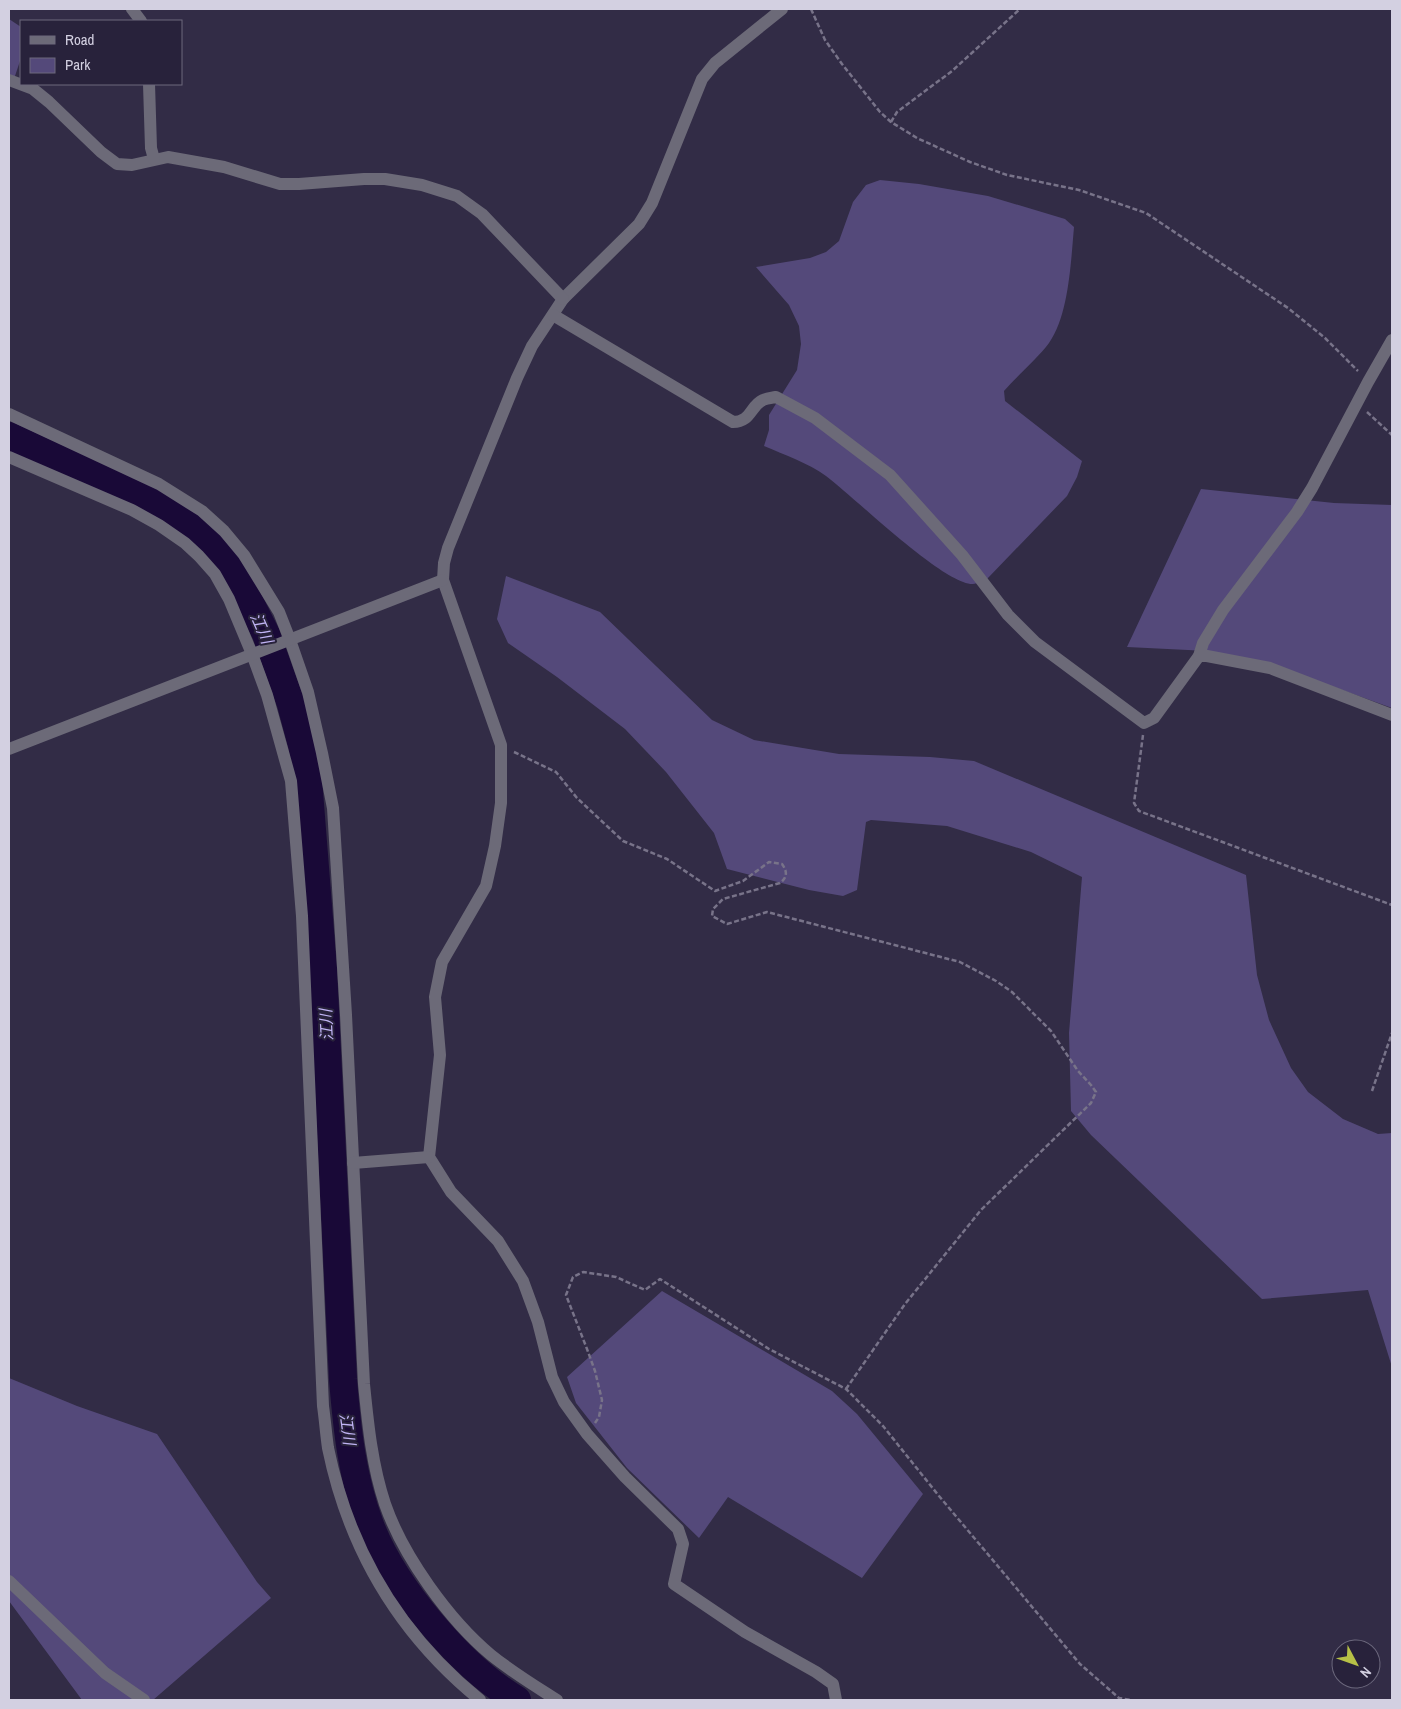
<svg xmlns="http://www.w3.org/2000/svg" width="1401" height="1709" viewBox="0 0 1401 1709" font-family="'Archivo Narrow','Noto Sans JP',sans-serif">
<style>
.green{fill:#54497a}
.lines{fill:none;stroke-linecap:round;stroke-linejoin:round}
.river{stroke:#190937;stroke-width:28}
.path{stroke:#787389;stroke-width:2.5;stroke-dasharray:5 2.5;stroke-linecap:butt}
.minor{stroke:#6c6a78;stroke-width:12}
.labels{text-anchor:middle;stroke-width:4;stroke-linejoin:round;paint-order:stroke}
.water-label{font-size:16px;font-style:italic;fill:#c1b4f5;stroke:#28223b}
</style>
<rect width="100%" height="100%" fill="#322c46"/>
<g class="green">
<path d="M9 19 21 27V58L14 79 9 77Z"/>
<path d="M880 180 919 184 988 196 1065 219 1074 227C1071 260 1069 315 1049 343 1038 358 1017 376 1004 391L1005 401 1082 461 1077 477 1067 496 987 579C983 580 977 584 973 584 944 585 854 497 826 476 808 463 785 455 764 446L769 430V415L797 370 801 344 799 326 789 305 756 267 810 258 826 252 839 241 853 202 866 185Z"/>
<path d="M1201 489 1334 503 1392 505V708L1270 664 1208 651 1127 647Z"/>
<path d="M506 576 600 612 712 720 754 740 839 754 930 757 974 761 1246 875 1257 975 1269 1020 1291 1068 1308 1092 1343 1119 1378 1134 1392 1133V1367L1368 1290 1262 1299 1091 1135 1071 1111 1069 1033 1082 877 1031 852 947 826 871 820 866 822 857 890 843 896 809 890 727 869 714 833 666 772 625 729 557 677 508 643 497 619Z"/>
<path d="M662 1291 832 1391 857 1414 923 1494 862 1578 728 1497 699 1538 627 1468 576 1403 567 1377Z"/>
<path d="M9 1378 77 1406 157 1434 257 1582 271 1598 153 1700H82L9 1601Z"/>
</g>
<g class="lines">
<path class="river" d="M9 436 160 505 191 525 222 556 239 581 266 634 291 704 302 745 308 779 323 969 343 1379C347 1429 352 1477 370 1525 394 1587 460 1666 517 1700"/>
<g class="path">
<path d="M811 9 825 40 842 64 880 112 891 122 917 138 970 162 1007 175 1079 190 1146 213 1288 308 1325 338 1358 371"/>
<path d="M891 122 897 112 952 71 1020 9"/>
<path d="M1367 412 1392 435"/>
<path d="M1143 735 1134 803 1139 811 1392 905"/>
<path d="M514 752 556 772 577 798 623 841 667 859 715 891 743 881 769 862 782 864C787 871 788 877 780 883L723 899 713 909 712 916 727 924 767 912 960 962 996 981 1012 992 1051 1031 1078 1071 1091 1085 1096 1092 1091 1103 981 1210 905 1304 846 1389"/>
<path d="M1372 1091 1392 1033"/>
<path d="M595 1423 599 1417 602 1400 595 1371 587 1349 566 1295 573 1277 583 1272 616 1277 645 1290 660 1279 769 1349 846 1389 883 1426 939 1496 1080 1664 1119 1698 1131 1700"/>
</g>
<g class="minor">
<path d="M132 9 141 21"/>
<path d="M782 9 715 63 702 79 652 203 639 224 563 299 532 346 517 378 448 548 444 563 443 580 501 745V803L495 846 486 886 442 962 435 997 440 1055 429 1157 451 1192 498 1241 523 1281 538 1322 552 1377 564 1402 587 1434 625 1477 678 1529 683 1544 674 1584 745 1632 816 1672 833 1684 836 1700"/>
<path d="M9 80 33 89 49 102 101 152 117 164 132 165 168 157 224 167 280 184H299L364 179H385L422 185 457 196 482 214 563 299"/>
<path d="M149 84 151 148 154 159"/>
<path d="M553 315 733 422C751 422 750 406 763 400 767 398 771 398 776 397L815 418 890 475 962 555 1008 615 1035 642 1144 723 1154 718 1199 656 1203 643 1223 610 1297 512 1312 488 1368 382 1392 340"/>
<path d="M9 414 159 484 202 511 224 531 244 555 279 612 290 640 308 692 322 753 333 808 346 1015 364 1384C368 1424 372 1465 385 1504 403 1556 449 1620 491 1655 512 1672 535 1686 557 1700"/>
<path d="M9 457 132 510 159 525 185 543 199 556 215 574 229 599 252 654 267 695 291 781 302 916 323 1406C325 1420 326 1434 328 1448 349 1550 400 1635 480 1700"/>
<path d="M1199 656H1207L1270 668 1392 715"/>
<path d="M9 749 443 580"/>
<path d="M353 1163 429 1157"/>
<path d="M9 1581 105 1673 144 1700"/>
</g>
</g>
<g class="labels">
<g class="water-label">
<text transform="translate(262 628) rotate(66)" y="6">江川</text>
<text transform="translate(326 1025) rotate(-93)" y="6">江川</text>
<text transform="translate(348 1429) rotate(82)" y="6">江川</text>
</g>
</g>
<rect width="1401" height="1709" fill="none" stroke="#d3d0e1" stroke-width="20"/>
<rect x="20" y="20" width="162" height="65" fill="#28223b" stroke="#6c687d"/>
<rect x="30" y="36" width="25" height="8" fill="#6c6a78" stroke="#6c687d"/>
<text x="65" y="45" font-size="15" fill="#d3d0e1">Road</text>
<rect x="30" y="58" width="25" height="15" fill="#54497a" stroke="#6c687d"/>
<text x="65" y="70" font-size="15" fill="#d3d0e1">Park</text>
<g transform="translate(1356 1664) rotate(131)"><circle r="24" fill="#28223b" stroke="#6c687d"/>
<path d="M0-4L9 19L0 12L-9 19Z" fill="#b7c147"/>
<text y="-8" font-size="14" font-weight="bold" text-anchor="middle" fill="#d3d0e1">N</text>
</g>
</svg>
